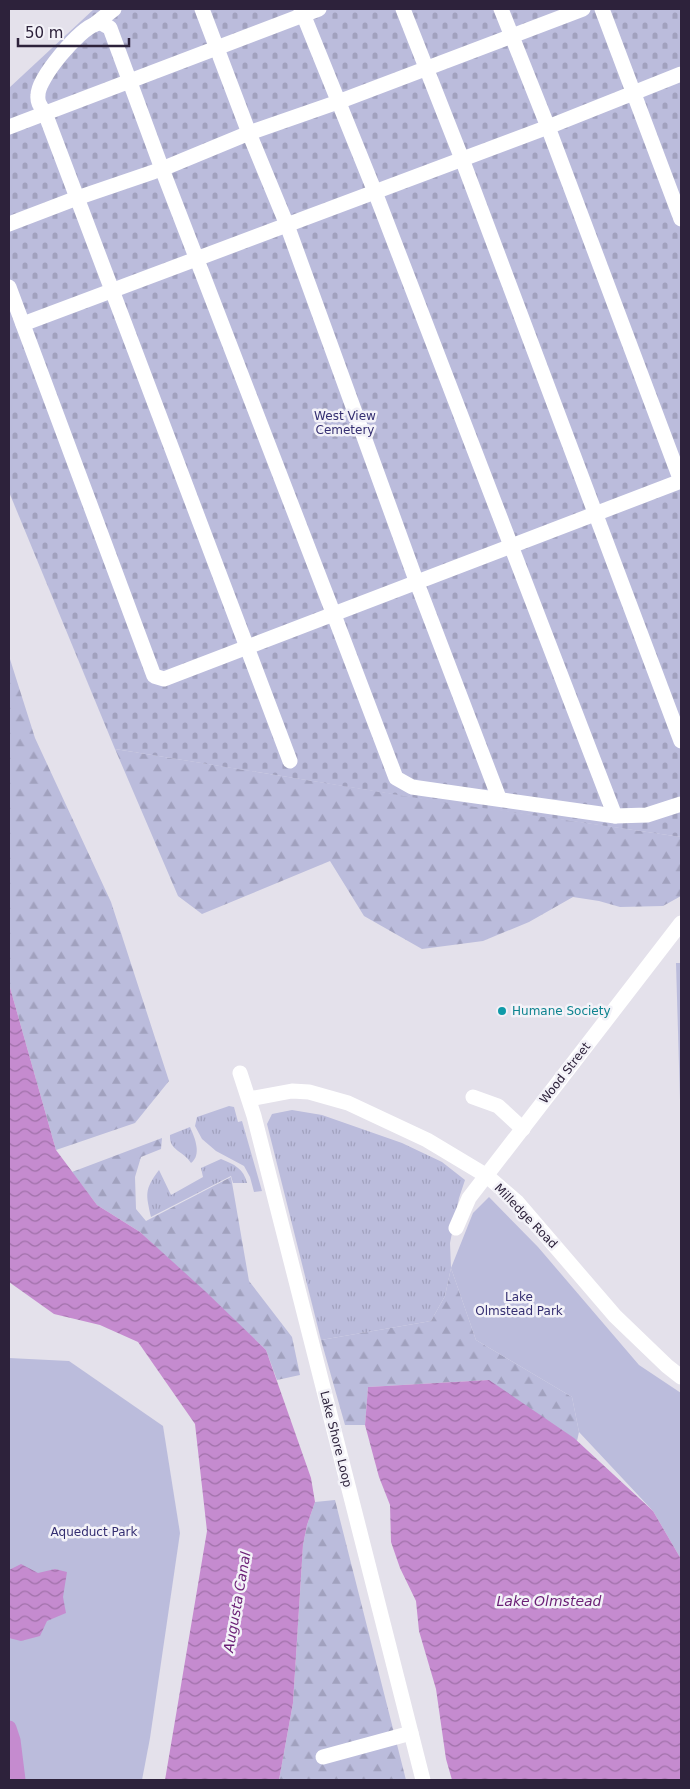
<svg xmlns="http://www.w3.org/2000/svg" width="690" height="1789" viewBox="0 0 690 1789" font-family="'DejaVu Sans',sans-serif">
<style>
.grass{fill:url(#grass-tufts)}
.forest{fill:url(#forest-firs)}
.cemetery{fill:url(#cemetery-stones)}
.park{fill:#bbbcdc}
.water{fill:url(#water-waves)}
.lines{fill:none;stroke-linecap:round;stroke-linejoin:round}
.canal{stroke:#c58bcf;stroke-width:15}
.minor{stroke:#fff;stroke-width:15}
.culture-dot{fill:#0f9aa8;stroke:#f3f2f8;stroke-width:2}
.labels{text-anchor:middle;stroke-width:5;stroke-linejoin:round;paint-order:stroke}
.park-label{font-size:12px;fill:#342e71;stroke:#f3f2f8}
.culture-label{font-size:12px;fill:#0d838f;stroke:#f3f2f8;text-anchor:start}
.street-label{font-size:12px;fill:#2d223b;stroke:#f3f2f8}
.water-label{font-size:14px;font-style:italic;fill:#6a1e75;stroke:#f3f2f8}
</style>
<defs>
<pattern id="grass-tufts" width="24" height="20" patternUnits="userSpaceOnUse" patternTransform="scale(1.25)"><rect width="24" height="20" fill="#bbbcdc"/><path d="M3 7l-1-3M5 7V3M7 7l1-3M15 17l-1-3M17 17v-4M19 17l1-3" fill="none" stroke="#a1a1be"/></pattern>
<pattern id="forest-firs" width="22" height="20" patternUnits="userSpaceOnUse" patternTransform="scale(1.25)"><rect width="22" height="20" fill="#bbbcdc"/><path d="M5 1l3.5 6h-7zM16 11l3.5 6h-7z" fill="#a1a1be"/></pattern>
<pattern id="cemetery-stones" width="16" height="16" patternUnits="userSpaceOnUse" patternTransform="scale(1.25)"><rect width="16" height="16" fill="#bbbcdc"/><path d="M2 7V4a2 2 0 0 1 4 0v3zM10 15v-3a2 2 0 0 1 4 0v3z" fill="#a1a1be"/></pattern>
<pattern id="water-waves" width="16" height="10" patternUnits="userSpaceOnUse" patternTransform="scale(1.25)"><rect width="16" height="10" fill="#c58bcf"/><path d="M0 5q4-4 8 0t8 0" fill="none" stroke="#a071a9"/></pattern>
</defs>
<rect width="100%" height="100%" fill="#e4e1eb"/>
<g class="grass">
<path d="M229 1106 234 1107 238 1122 242 1121 262 1191 254 1192 250 1177 244 1166 216 1151 202 1139 195 1126 197 1117Z"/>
<path d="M292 1110 322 1115 402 1143 442 1162 465 1180 459 1198 450 1243 451 1268 445 1296 431 1321 321 1340 267 1124 272 1114Z"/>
<path d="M190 1127C195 1138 202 1155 191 1163 183 1150 169 1151 170 1135Z"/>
<path d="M221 1159C234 1164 244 1169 247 1183H233L231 1176 151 1217C146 1194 144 1190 159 1170L171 1195 203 1177 201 1168Z"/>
</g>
<g class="forest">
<path d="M9 656 35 738 111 902 169 1081 135 1123 56 1150 9 984Z"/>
<path d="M115 749 419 798 681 837V896L663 906 620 907 599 901 573 897 529 922 483 941 422 949 364 916 330 861 202 914 178 896Z"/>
<path d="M162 1138 161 1149 141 1157 135 1177 136 1209 146 1221 231 1177 249 1281 292 1337 300 1375 277 1380 266 1350 140 1232 97 1205 72 1172Z"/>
<path d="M451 1268 476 1340 572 1397 579 1432 577 1441 488 1380 368 1387 365 1425H345L321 1340 431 1321 445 1296Z"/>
<path d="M335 1500 406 1780H279L293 1703 303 1545 307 1525 315 1502Z"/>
</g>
<path class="cemetery" d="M94 9H681V837L441 802 115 749 9 492V88Z"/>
<g class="park">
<path d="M676 963H681V1102L680 1100Z"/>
<path d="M489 1197 538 1247 639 1365 681 1393V1559L653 1511 579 1432 572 1397 476 1340 451 1268 473 1213Z"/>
<path d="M9 1358 69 1361 163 1426 180 1533 150 1738 142 1780H9Z"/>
</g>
<g class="water">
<path d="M9 984 56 1150 97 1205 140 1232 206 1292 266 1350 311 1478 315 1502 307 1525 303 1545 293 1703 279 1780H165L207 1531 195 1424 138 1342 100 1325 54 1314 9 1282Z"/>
<path d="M489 1380 574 1438 653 1511 681 1559V1780H452L446 1759 436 1689 419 1631 416 1601 400 1568 391 1542 390 1505 379 1477 365 1425 368 1387Z"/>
<path d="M21 1564 38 1573 55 1569 67 1572 63 1597 66 1613 47 1621 40 1636 21 1641 9 1638V1570Z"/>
</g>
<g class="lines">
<path class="canal" d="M9 1728 13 1740 18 1780"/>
<g class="minor">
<path d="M202 9 249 133 287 225 417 583 499 798"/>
<path d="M301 9 375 192 615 816"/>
<path d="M403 9 462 159 681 741"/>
<path d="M501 9 548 127 681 481"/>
<path d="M602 9 681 219"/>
<path d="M95 24 114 9"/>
<path d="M9 127 319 9"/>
<path d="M9 224 77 198 162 169 249 133 338 102 583 9"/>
<path d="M9 287 154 676 164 679 681 481"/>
<path d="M23 324 548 127 681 74"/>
<path d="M290 761 45 113C41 107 37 103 38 95 38 78 79 29 96 24 102 22 105 25 110 28L162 169 334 615 396 778 412 787 615 816 647 815 681 804"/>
<path d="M240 1073 254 1116 423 1780"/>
<path d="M473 1097 498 1106 523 1129"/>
<path d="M249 1099 292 1091 309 1092 348 1103 427 1140 487 1176 517 1202 615 1316 667 1366 681 1377"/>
<path d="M456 1228 469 1198 681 923"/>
<path d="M323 1757 411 1733"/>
</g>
</g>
<circle class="culture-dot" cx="502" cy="1011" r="5"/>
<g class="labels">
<g class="park-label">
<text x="345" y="420">West View<tspan x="345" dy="14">Cemetery</tspan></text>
<text x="519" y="1301">Lake<tspan x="519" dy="14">Olmstead Park</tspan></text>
<text x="94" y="1536">Aqueduct Park</text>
</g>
<g class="culture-label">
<text x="512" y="1015">Humane Society</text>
</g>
<g class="street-label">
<text transform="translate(565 1073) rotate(-52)" y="4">Wood Street</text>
<text transform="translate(526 1216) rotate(46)" y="4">Milledge Road</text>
<text transform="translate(336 1439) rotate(76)" y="4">Lake Shore Loop</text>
</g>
<g class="water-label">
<text x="549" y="1606">Lake Olmstead</text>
<text transform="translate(237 1602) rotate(-80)" y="5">Augusta Canal</text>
</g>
</g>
<rect width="690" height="1789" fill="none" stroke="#2d223b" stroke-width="20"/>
<path d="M18 38v8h111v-8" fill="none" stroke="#2d223b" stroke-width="2.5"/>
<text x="25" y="38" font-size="15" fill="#2d223b" stroke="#f3f2f8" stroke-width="4" paint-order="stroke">50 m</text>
</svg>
